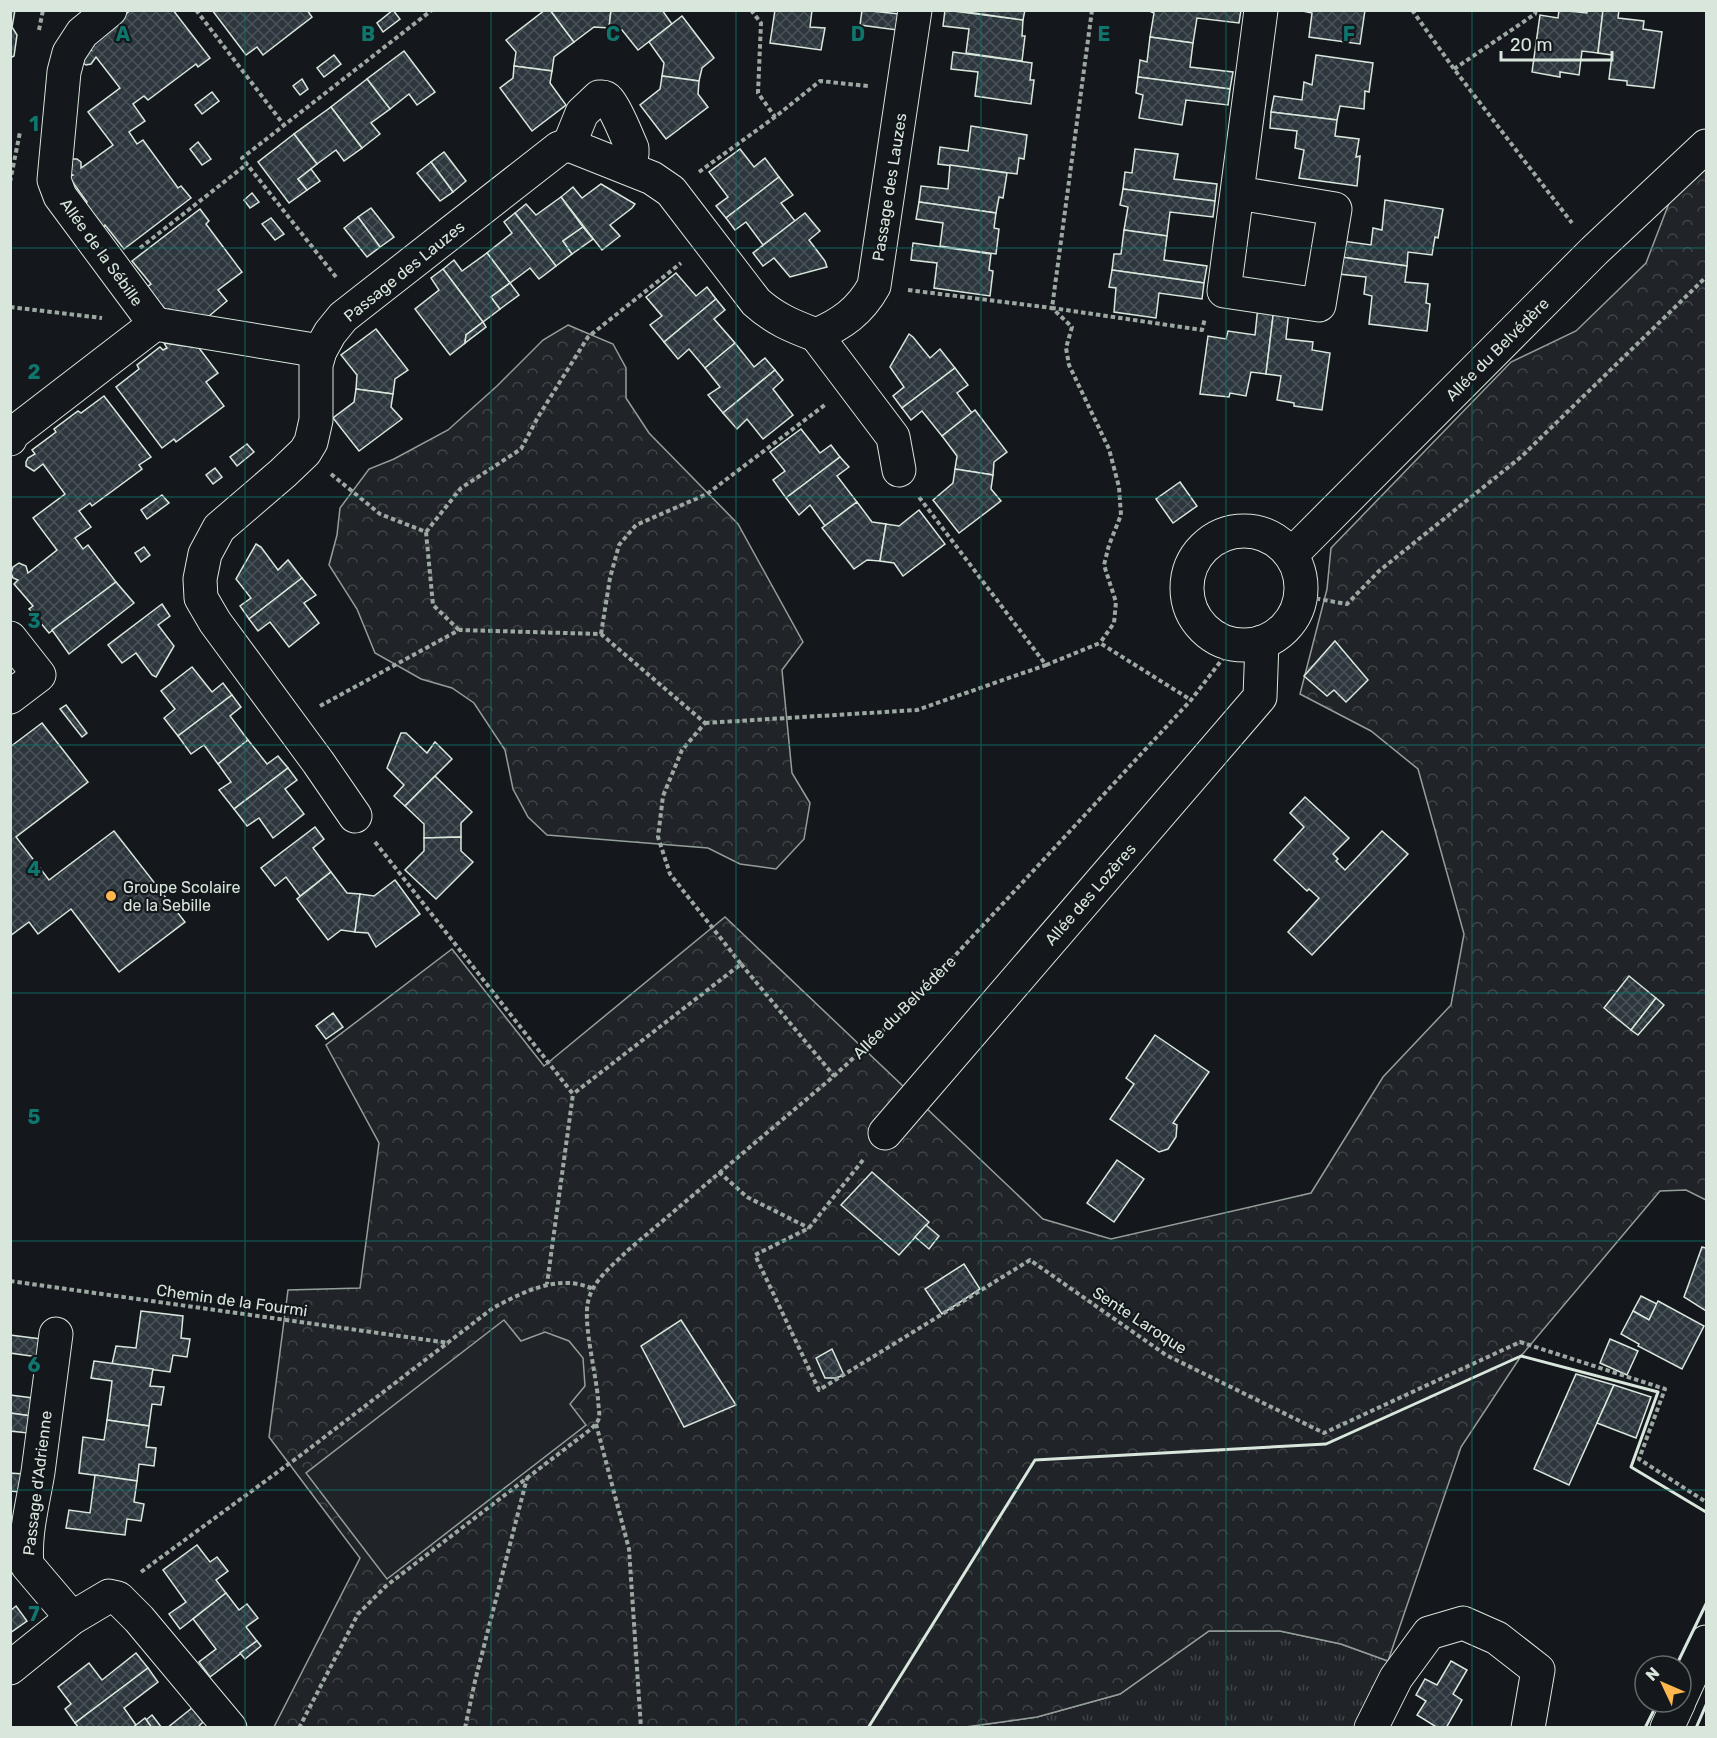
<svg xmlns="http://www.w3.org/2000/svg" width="1717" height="1738" viewBox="0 0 1717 1738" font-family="Rubik,sans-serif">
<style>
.grass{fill:url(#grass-tufts);stroke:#939e99;stroke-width:1.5}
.forest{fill:url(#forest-crowns);stroke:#939e99;stroke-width:1.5}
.garden{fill:#202428;stroke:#939e99;stroke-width:1.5}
.building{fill:url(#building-cross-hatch);stroke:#d8e6dc;stroke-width:1.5}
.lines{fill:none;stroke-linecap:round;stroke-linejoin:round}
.minor-casing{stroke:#d8e6dc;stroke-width:35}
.path{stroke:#9da8a2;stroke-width:4;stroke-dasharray:4.5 3;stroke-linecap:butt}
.minor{stroke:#14181c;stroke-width:33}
.wall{stroke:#d8e6dc;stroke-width:3}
.grid{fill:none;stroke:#0f766e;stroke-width:1.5;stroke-opacity:0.55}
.poi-dot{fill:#ffb74d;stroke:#14181c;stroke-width:2}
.labels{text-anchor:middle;stroke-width:4.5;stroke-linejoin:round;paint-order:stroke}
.street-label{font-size:16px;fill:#d8e6dc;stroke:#14181c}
.poi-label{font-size:16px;fill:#d8e6dc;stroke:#14181c;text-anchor:start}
.grid-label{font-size:20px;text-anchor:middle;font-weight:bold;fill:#0f766e;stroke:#14181c;stroke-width:4.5;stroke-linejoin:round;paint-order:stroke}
</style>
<defs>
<pattern id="grass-tufts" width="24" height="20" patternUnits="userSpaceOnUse" patternTransform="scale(1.5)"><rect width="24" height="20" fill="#202428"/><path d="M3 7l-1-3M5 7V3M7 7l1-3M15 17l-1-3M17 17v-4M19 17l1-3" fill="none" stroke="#404447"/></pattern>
<pattern id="forest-crowns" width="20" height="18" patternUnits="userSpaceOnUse" patternTransform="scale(1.5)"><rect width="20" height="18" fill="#202428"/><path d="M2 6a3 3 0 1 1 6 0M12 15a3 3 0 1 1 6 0" fill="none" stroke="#404447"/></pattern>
<pattern id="building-cross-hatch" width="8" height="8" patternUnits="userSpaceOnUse" patternTransform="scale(1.5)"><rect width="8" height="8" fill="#2c363c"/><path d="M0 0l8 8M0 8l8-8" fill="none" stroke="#4a5358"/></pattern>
</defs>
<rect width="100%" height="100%" fill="#14181c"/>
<path class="grass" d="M1209 1631H1280L1341 1644 1388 1661 1374 1727 958 1728 1037 1717 1120 1694Z"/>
<g class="forest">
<path d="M1706 168V1200L1686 1190 1660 1191 1521 1356 1461 1447 1388 1661 1341 1644 1280 1631H1209L1120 1694 1037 1717 958 1728 274 1727 360 1558 269 1437 288 1290 360 1288 379 1143 326 1045 452 949 544 1066 725 917 1043 1219 1111 1239 1311 1193 1383 1077 1451 1005 1464 934 1418 769 1371 731 1300 694 1327 589 1331 548 1511 362 1576 331 1646 263 1671 198Z"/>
<path d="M568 325 613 344 626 368V398L649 433 738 524 803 642 782 670 792 773 810 803 804 839 776 869 740 864 708 848 547 835 528 817 513 789 505 750 474 703 452 688 421 679 375 653 357 609 329 565 337 535 340 508 369 469 394 459 448 430 497 386 543 340Z"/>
</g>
<path class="garden" d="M504 1320 521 1341 545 1332 569 1341 583 1358 585 1386 570 1404 586 1425 387 1579 306 1473Z"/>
<g class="building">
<path d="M10 10H15L12 27 17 35 14 56 10 58Z"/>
<path d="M131 10H173L210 58 198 67 196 64 148 100 144 96 133 104 145 121 129 132 137 144 143 140 178 188 181 186 191 198 124 249 105 225 103 228 84 204 87 202 69 177 73 175 68 173 69 159H77L81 162V168L113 145 88 112 120 88 96 57 91 64 86 65 82 62 88 49 91 50 87 45Z"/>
<path d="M212 10H307L312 17 263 55 257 47 246 55Z"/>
<path d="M393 10 400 19 383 32 377 23Z"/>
<path d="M545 10H550L574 42 554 57 552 71 514 66 516 52 506 40Z"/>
<path d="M550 10H611L609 28 594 27 574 42Z"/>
<path d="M611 10H662L672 24 638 50 622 30 609 28Z"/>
<path d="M775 10H812L810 27 825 28 821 50 770 43Z"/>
<path d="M862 10 899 14 897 30 860 25Z"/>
<path d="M945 10 1023 20 1022 36H1025L1022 61 966 53 969 29 943 26Z"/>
<path d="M953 10H1025L1023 20Z"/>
<path d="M1147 10H1241L1239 23 1197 18 1193 43 1150 37 1154 13Z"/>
<path d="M1298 10H1365L1360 44 1309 37 1312 13Z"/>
<path d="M1559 10 1587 13V10H1603L1598 53 1582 51 1579 75 1560 72V77L1532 72 1540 15 1558 18Z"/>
<path d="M1603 10H1619L1618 18 1644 21 1643 29 1662 32 1654 88 1627 85V81L1609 79 1612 55 1598 53Z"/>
<path d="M682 16 714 58 702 68 699 81 662 76 664 63 649 42Z"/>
<path d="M1150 37 1193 43 1190 67 1233 72 1230 89 1138 77 1140 60 1147 62Z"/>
<path d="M404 51 435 92 417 105 409 94 390 109 367 79Z"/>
<path d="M953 52 1032 63 1030 80H1034L1031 104 975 96 978 72 951 69Z"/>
<path d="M334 55 341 64 324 77 317 68Z"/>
<path d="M1316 55 1373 63 1369 92 1365 91 1364 109 1340 106 1337 120 1271 112 1274 96 1302 100 1304 82 1312 85Z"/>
<path d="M514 66 552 71 550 83 566 105 532 131 500 88 513 78Z"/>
<path d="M662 76 699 81 698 94 708 107 666 139 640 105 660 89Z"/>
<path d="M1138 77 1230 89 1228 105 1186 100 1182 125 1139 118 1143 95 1136 93Z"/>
<path d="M302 79 308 89 300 95 293 86Z"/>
<path d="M367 79 390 109 371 123 380 134 362 148 331 107Z"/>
<path d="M212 92 219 101 202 114 195 105Z"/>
<path d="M331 107 362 148 344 161 336 150 317 164 294 134Z"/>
<path d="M1271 112 1337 120 1335 136 1359 139 1356 157 1360 156 1357 186 1299 178 1304 150 1295 148 1297 131 1270 128Z"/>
<path d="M971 126 1027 135 1024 159 1019 158 1017 174 938 164 940 147 968 151Z"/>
<path d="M294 134 317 164 298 179 307 190 289 203 258 162Z"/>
<path d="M198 142 211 159 202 165 190 149Z"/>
<path d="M740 149 754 167 765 158 779 177 726 218 716 206 728 197 709 172Z"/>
<path d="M1135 149 1178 154 1174 179 1217 184 1215 201 1123 189 1125 172 1132 173Z"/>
<path d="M444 152 466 181 453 192 431 162Z"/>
<path d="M431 162 453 192 440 201 417 173Z"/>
<path d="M950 165 1007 173 1003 198 999 197 996 213 919 202 921 186 948 189Z"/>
<path d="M311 169 320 181 307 190 298 179Z"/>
<path d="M779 177 793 195 781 203 795 221 763 245 746 222 735 230 726 218Z"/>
<path d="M601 184 635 204 632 208 610 225 620 236 602 250 561 197 573 187 582 198Z"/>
<path d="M1123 189 1215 201 1213 217 1170 212 1167 236 1124 230 1128 207 1120 205Z"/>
<path d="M252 193 259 202 250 208 244 200Z"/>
<path d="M561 197 583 227 563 241 572 254 556 266 515 213 526 204 536 215Z"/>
<path d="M1385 200 1443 209 1438 238 1435 237 1432 255 1408 252 1407 266 1341 257 1343 241 1371 245 1373 228 1382 230Z"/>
<path d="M919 202 996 213 994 228 999 229 996 254 940 246 943 223 916 219Z"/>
<path d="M371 208 394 237 380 247 358 217Z"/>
<path d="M200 209 209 221 206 224 242 272 218 290 227 301 203 321 172 313 169 309 166 311 147 287 151 284 132 261Z"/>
<path d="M515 213 556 266 539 279 530 268 510 283 487 253 512 233 504 222Z"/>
<path d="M805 213 820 231 809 240 825 261 827 267 790 277 774 258 763 266 753 253Z"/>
<path d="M358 217 380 247 367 257 344 228Z"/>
<path d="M271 218 284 234 275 240 262 224Z"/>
<path d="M583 227 593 239 572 254 563 241Z"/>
<path d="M1124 230 1167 236 1164 260 1207 266 1204 283 1112 270 1114 254H1121Z"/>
<path d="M913 243 991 254 989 270 993 271 990 296 934 288 937 263 911 260Z"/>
<path d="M487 253 510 283 491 297 500 309 483 322 443 269 454 260 462 271Z"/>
<path d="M1341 257 1407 266 1405 282 1428 284 1426 303 1430 304 1427 331 1369 324 1372 296 1364 294 1366 277 1339 274Z"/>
<path d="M443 269 483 322 466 335 465 343 450 355 415 309 439 290 431 278Z"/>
<path d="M1112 270 1204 283 1202 299 1159 293 1156 318 1114 312 1116 288 1109 287Z"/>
<path d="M676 273 696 296 707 287 716 299 664 342 650 325 662 316 646 297Z"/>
<path d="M510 283 519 295 500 309 491 297Z"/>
<path d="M716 299 725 310 714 319 735 343 705 368 689 349 678 359 664 342Z"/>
<path d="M1258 306 1274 308 1266 374 1251 372 1246 396 1230 393 1229 397 1200 394 1208 336 1226 339 1228 331 1255 335Z"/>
<path d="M1274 308 1289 310 1286 339 1313 342 1312 350 1330 353 1322 410 1294 406V403L1277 400 1281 376 1266 374Z"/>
<path d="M483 322 486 327 465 343 466 335Z"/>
<path d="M376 329 408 370 395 379 393 394 356 389 357 375 341 355Z"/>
<path d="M909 334 913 337 930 358 940 349 955 368 902 408 893 396 904 387 890 367Z"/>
<path d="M164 343 199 348 218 373 206 382 224 406 176 442 174 439 162 448 116 387 139 369 137 365 160 347 163 350 167 348Z"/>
<path d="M735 343 754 367 765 358 775 370 723 413 708 395 720 387 705 368Z"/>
<path d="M955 368 968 385 957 393 972 413 942 436 922 411 911 420 902 408Z"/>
<path d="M775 370 783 380 773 389 793 415 763 439 747 419 737 429 723 413Z"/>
<path d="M356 389 393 394 391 407 402 419 359 451 333 418 354 402Z"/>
<path d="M104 396 151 457 139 465 142 469 92 506 90 503 79 511 91 527 75 538 83 549 88 545 116 582 49 633 29 609 33 606 14 584 18 580 13 578 11 573 13 567 19 563 26 566 28 573 57 550 33 518 65 494 43 464 34 471 26 466V462L28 458 35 454 32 450 56 432 54 429 78 411 81 413Z"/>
<path d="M975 410 1007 452 994 462 993 475 955 469 957 456 942 436Z"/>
<path d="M801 429 820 453 831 445 840 457 786 498 773 480 785 471 770 452Z"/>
<path d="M247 444 254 452 237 466 230 457Z"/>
<path d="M840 457 849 467 837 476 857 502 825 526 810 505 799 515 786 498Z"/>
<path d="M215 468 222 477 213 484 206 475Z"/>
<path d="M955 469 993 475 991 489 1001 501 959 533 933 500 953 483Z"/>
<path d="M1180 482 1197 506 1173 523 1156 499Z"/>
<path d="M162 495 169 503 147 519 141 510Z"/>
<path d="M857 502 872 522 886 524 880 561 867 560 854 569 822 528Z"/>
<path d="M919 510 945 544 903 576 894 563 880 561 886 524 899 526Z"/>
<path d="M256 544 261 547 278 570 288 560 302 578 249 619 240 606 251 598 236 579Z"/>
<path d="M144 547 150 555 141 562 135 553Z"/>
<path d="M302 578 316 595 304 603 319 623 289 647 270 622 258 631 249 619Z"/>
<path d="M116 582 134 603 69 654 52 630Z"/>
<path d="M162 604 170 616 158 625 174 646 156 677 152 675 136 653 122 663 108 645Z"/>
<path d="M1335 641 1368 680 1346 702 1334 690 1327 696 1304 676Z"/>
<path d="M192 667 212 692 223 683 232 695 178 736 164 718 175 709 161 691Z"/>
<path d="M232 695 241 707 230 716 248 740 218 764 204 745 191 754 178 736Z"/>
<path d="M66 705 87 733 82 737 60 709Z"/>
<path d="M42 723 88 782 16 837 49 880 114 831 185 922 119 972 71 909 38 934 29 922 10 936V747Z"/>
<path d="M401 733H406L427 753 435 742 452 759 405 806 394 796 404 785 387 768Z"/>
<path d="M248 740 267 764 278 756 288 768 234 809 219 790 231 782 218 764Z"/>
<path d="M288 768 297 780 285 789 304 814 273 838 259 818 247 826 234 809Z"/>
<path d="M435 776 472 812 461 823V837L424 838V824L405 806Z"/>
<path d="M1305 797 1349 838 1333 854 1338 859 1336 861 1345 870 1382 831 1408 854 1312 955 1288 932 1319 898 1309 889 1307 891 1274 860 1304 827 1290 813Z"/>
<path d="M315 827 324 839 313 848 331 872 300 896 286 877 275 886 261 868Z"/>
<path d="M461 837V851L473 862 436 899 405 870 424 851V838Z"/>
<path d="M331 872 347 893 360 894 355 932 341 930 328 940 297 899Z"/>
<path d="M395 880 420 914 376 947 368 933 355 932 360 894 374 896Z"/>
<path d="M1629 976 1656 998 1631 1030 1604 1008Z"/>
<path d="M1656 998 1664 1005 1638 1035 1631 1030Z"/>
<path d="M333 1013 343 1027 326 1039 316 1026Z"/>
<path d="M1155 1035 1209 1072 1173 1123 1177 1125 1176 1137 1168 1149 1159 1152 1110 1119 1134 1084 1126 1078Z"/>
<path d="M1117 1160 1144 1179 1114 1222 1087 1203Z"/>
<path d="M872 1172 929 1222 899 1255 841 1205Z"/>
<path d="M926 1225 939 1236 929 1249 915 1237Z"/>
<path d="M1702 1247 1706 1248V1311L1684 1297Z"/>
<path d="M964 1264 980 1289 942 1314 925 1289Z"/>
<path d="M1641 1296 1657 1304 1649 1320 1633 1311Z"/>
<path d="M1658 1301 1704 1326 1682 1369 1638 1346 1639 1344 1621 1334 1633 1311 1649 1320Z"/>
<path d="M141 1311 183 1316 181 1338 190 1339 187 1357 173 1355 170 1372 112 1364 116 1346 136 1348Z"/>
<path d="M681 1320 736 1405 684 1427 641 1346Z"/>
<path d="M10 1335 41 1339 38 1357 10 1353Z"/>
<path d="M1610 1339 1638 1351 1627 1375 1600 1363Z"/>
<path d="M832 1349 844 1375 836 1378H825L816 1358Z"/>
<path d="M94 1361 153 1369 150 1386 164 1387 161 1405 152 1404 149 1426 107 1420 112 1381 91 1378Z"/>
<path d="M1576 1374 1614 1385 1569 1485 1534 1469Z"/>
<path d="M1614 1385 1651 1397 1636 1438 1597 1423Z"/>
<path d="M10 1395 33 1398 31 1416 10 1413Z"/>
<path d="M10 1413 31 1416 28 1433 10 1431Z"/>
<path d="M107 1420 149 1426 146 1447 156 1448 154 1466 139 1464 137 1481 79 1473 83 1437 104 1440Z"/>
<path d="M10 1473 23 1474 21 1492 10 1491Z"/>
<path d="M95 1475 137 1481 134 1502 144 1504 141 1521 127 1519 125 1535 66 1528 69 1510 90 1513Z"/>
<path d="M197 1545 210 1562 217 1557 228 1571 216 1580 226 1593 180 1629 169 1614 186 1602 163 1570Z"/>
<path d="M226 1593 239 1610 247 1604 258 1618 246 1627 257 1641 210 1677 199 1662 216 1649 193 1619Z"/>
<path d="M16 1606 27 1621 10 1633V1611Z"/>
<path d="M257 1641 261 1646 245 1659 240 1653Z"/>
<path d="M136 1653 148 1668 75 1723 65 1709 71 1704 58 1687 89 1663 102 1680Z"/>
<path d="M1451 1661 1467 1670 1453 1694 1462 1700 1446 1728H1438L1417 1715 1426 1701 1416 1695 1425 1679 1437 1685Z"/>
<path d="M148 1668 158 1682 124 1708 136 1725 133 1728H79L75 1723Z"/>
<path d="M192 1708 203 1722 197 1728H167Z"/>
<path d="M152 1715 162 1728H152L146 1720Z"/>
<path d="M145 1718 152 1728H133L136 1725Z"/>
</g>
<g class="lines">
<g class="minor-casing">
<g id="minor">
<path d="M569 145 582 113 599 97C603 97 605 96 608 100 617 110 626 135 632 148V154L628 168"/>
<path d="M1238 193 1335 209 1319 305 1224 291 1261 10"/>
<path d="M155 324 320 351"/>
<path d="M816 335 893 437 899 470"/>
<path d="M10 439 12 434 155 324 60 196 54 180 64 72 69 53 82 33 110 10"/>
<circle cx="1244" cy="588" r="57"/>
<path d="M1291 555 1594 251 1706 146"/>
<path d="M10 638 39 675 10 697"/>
<path d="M355 816 318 762 215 622 201 598 200 579 205 554 219 528 283 473 305 452 311 442 316 420V365L320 351 330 333 343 317 559 148 569 145 652 178 671 191 756 302C775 319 792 326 816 335 842 324 860 311 874 286L915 10"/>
<path d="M885 1133 1260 697 1262 642"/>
<path d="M56 1334C50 1380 44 1426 38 1472 33 1503 24 1534 27 1565L72 1618"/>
<path d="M10 1668 72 1618 109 1596 118 1598 139 1619 230 1728"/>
<path d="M1681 1697 1706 1642"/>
<path d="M1371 1728 1396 1678 1429 1633 1463 1623 1497 1638 1538 1670 1528 1728"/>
<path d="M1667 1728 1679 1702"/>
</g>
</g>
<g class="path">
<path d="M196 10 284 125"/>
<path d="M751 10 761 23 758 93 775 117"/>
<path d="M1092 10 1052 308 1202 330 1205 318"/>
<path d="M1412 10 1454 69 1572 223"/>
<path d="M39 30 43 10"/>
<path d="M1454 69 1535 14 1536 10"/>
<path d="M699 172 775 117 820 81 868 86"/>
<path d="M10 182 20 132"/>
<path d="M140 248 247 164"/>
<path d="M336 277 242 158 432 10"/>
<path d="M908 290 1052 308 1072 327 1066 348 1069 365 1109 449 1119 487 1121 515 1109 545 1104 565 1116 602 1114 623 1100 643"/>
<path d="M10 307 102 318"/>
<path d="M331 474 380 514 426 532 433 605 459 630"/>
<path d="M426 532 461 488 521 449 538 417 588 337 681 263"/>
<path d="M1301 596 1347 604 1379 571 1521 457 1706 277"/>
<path d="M601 634 610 578 619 545 636 525 707 494 826 404"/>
<path d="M1046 665 1100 643 1191 700"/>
<path d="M320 706 459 630 601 634 705 723 682 750 663 796 658 837 670 874 741 964 573 1094"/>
<path d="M705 723 917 710 1046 665 919 497"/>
<path d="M375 842 573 1094 547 1284"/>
<path d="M741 964 834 1076"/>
<path d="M863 1160 809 1228 755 1255 819 1390 1030 1260 1166 1355 1324 1433 1520 1342 1665 1389 1639 1459 1706 1502"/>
<path d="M719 1172 747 1197 809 1228"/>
<path d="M10 1281 449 1343"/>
<path d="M596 1424 629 1549 641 1728"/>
<path d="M141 1572 305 1452 493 1308C523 1292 559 1273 593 1289"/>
<path d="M299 1728 358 1614 386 1586 591 1429C594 1426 598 1422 599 1418 600 1412 598 1405 598 1399 596 1373 583 1324 588 1302 592 1281 613 1265 627 1251L834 1076 901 1014 1191 700 1224 657"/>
<path d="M465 1728 475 1681 527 1478"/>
</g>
<use href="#minor" class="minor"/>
<g class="wall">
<path d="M1676 1666 1706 1604"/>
<path d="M868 1728 1035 1460 1326 1444 1521 1356 1658 1392 1631 1467 1706 1512"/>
<path d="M1645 1728 1658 1702"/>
<path d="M1696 1728 1706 1705"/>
</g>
</g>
<path class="grid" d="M245 10V1728M491 10V1728M736 10V1728M981 10V1728M1226 10V1728M1472 10V1728M10 248H1706M10 497H1706M10 745H1706M10 993H1706M10 1241H1706M10 1490H1706"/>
<circle class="poi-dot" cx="111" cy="896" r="6"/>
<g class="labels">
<g class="street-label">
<text transform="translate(889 187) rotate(-81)" y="6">Passage des Lauzes</text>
<text transform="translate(102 252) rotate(54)" y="6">Allée de la Sébille</text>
<text transform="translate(404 271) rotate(-39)" y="6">Passage des Lauzes</text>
<text transform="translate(1497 349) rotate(-45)" y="6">Allée du Belvédère</text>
<text transform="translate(1090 894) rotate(-49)" y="6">Allée des Lozères</text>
<text transform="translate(904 1007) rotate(-45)" y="6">Allée du Belvédère</text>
<text transform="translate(232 1300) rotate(8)" y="6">Chemin de la Fourmi</text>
<text transform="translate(1140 1320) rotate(33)" y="6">Sente Laroque</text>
<text transform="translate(37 1483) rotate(-83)" y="6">Passage d'Adrienne</text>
</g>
<g class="poi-label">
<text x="123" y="893">Groupe Scolaire<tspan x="123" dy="18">de la Sebille</tspan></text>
</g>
</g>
<g class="grid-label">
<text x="123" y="41">A</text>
<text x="368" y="41">B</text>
<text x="613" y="41">C</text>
<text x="858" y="41">D</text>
<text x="1104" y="41">E</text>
<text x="1349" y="41">F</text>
<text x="34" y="131">1</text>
<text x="34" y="379">2</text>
<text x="34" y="628">3</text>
<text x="34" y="876">4</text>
<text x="34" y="1124">5</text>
<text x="34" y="1372">6</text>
<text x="34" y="1621">7</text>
</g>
<rect width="1717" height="1738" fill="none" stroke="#d8e6dc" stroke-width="24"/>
<g transform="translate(1663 1684) rotate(314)"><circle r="28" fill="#14181c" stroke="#626a69" stroke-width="1.5"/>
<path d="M0-4.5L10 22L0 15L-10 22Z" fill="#ffb74d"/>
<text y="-9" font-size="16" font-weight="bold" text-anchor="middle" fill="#d8e6dc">N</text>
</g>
<path d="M1501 51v9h111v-9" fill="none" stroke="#d8e6dc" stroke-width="3"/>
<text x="1510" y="51" font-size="18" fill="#d8e6dc" stroke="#14181c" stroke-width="4.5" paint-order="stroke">20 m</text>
</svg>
